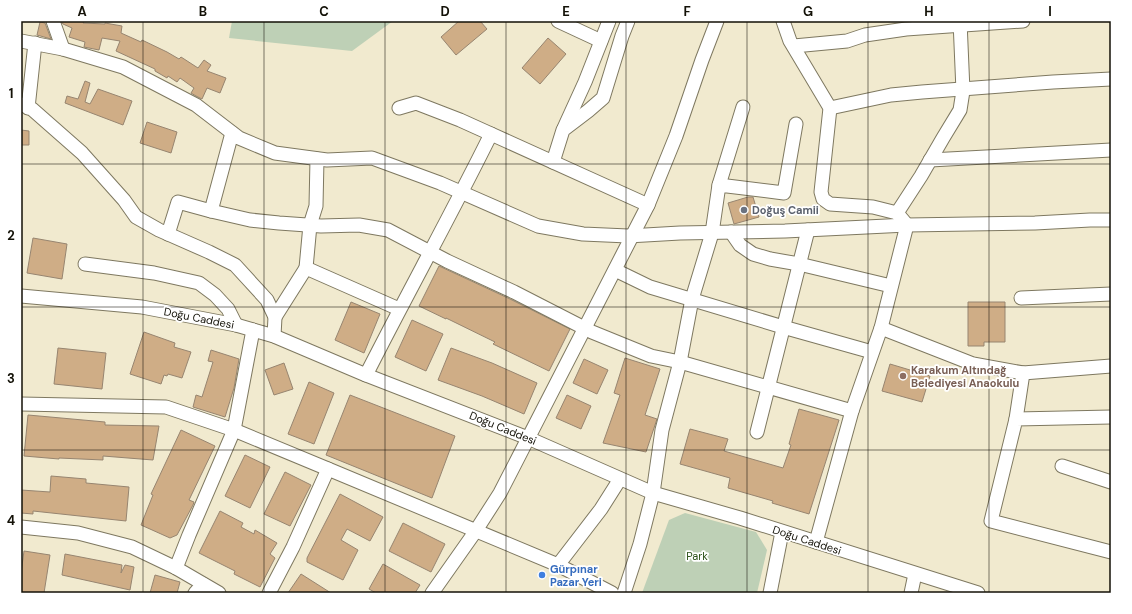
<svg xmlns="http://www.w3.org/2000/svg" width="1132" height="614" viewBox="0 0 1132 614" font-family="'DM Sans',sans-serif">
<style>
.green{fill:#bed0b6}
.building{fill:#cfad86;stroke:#978570}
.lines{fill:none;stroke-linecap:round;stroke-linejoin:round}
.minor-casing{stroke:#7e7860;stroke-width:15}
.minor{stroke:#fff;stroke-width:13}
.grid{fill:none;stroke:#131107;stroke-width:1;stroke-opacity:0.55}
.worship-dot{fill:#6b7280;stroke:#fff;stroke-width:1.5}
.education-dot{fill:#8d6e63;stroke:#fff;stroke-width:1.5}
.shop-dot{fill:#3f7fe0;stroke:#fff;stroke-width:1.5}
.labels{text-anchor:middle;stroke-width:3.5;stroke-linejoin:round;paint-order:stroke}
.worship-label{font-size:11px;font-weight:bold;fill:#5b616d;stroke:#fff;text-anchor:start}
.street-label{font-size:11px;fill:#131107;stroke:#fff}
.education-label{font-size:11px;font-weight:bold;fill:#785e54;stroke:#fff;text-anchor:start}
.park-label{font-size:11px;fill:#2c5118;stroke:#fff}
.shop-label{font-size:11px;font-weight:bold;fill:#366cbe;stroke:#fff;text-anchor:start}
.neatline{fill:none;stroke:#131107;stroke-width:1.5}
.grid-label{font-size:13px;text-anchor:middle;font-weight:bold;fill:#131107}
</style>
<rect width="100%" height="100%" fill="#f1eacf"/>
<g class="green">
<path d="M232 21H393L352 51 229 38Z"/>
<path d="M685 513 756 532 767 550 757 593H642L669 520Z"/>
</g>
<g class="building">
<path d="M61 21H84L83 23 105 24V23L122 26 121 33 141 42 142 40 167 52 179 59 181 57 198 68 204 60 211 65 207 71 226 78 220 93 207 88 202 99 196 96 191 93 194 88 180 78 177 82 168 76 167 78 155 71V69L116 51 120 41 102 38 99 50 84 47 85 42 69 37 72 28 63 24Z"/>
<path d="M459 21H480L487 29 456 55 441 37Z"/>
<path d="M40 22 45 23 51 39 37 35Z"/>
<path d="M548 38 566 54 540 84 522 68Z"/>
<path d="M85 81 90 83 85 102 90 104 98 89 132 101 123 125 65 103 67 96 78 99Z"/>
<path d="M147 122 177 132 171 153 140 143Z"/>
<path d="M21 130 29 131V145H21Z"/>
<path d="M748 197H753L759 217 734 224 728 203Z"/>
<path d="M33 238 67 244 62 279 27 273Z"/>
<path d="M439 266 510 299 570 329 549 371 493 344 495 342 446 318V319L419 306Z"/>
<path d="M351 302 380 314 364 353 335 340Z"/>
<path d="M968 302H1005V342H984V346H968Z"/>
<path d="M412 320 443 334 426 371 395 357Z"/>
<path d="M144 332 175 343 174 347 191 352 182 378 168 374 167 376 164 375 161 384 130 374Z"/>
<path d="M58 348 106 353 102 389 54 384Z"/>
<path d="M451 348 492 363 537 383 524 414 482 396 438 380Z"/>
<path d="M211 350 239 359 234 388 225 417 193 407 196 395 202 397 213 362 208 361Z"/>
<path d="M625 358 660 369 645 415 657 419 646 452 603 443 620 395 614 393Z"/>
<path d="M584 359 608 370 597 394 573 383Z"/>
<path d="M284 363 293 389 274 395 265 370Z"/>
<path d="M890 364 930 376 922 402 882 391Z"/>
<path d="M309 382 334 393 314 444 288 434Z"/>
<path d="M350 395 455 436 432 498 326 455Z"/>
<path d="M567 395 591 406 581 429 556 418Z"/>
<path d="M799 409 839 420 809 514 772 503 773 501 728 488 730 478 680 464 690 429 728 439 724 451 783 468 791 445 789 444Z"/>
<path d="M28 415 105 422V425L159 426 153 460 103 456V460L59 458V459L24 456Z"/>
<path d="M181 430 215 446 189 500 194 502 193 505 177 535 170 538 141 525 153 495 151 494Z"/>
<path d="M245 455 270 467 250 508 225 496Z"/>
<path d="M285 472 311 485 290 526 264 514Z"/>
<path d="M51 476 86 479V483L129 487 126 521 33 511V514L21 513V490L50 492Z"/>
<path d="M340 494 383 517 370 541 347 529 341 540 358 550 343 580 307 562V558Z"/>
<path d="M220 511 243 523 241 527 254 534 255 530 277 543 270 554 275 558 260 587 234 574 235 571 199 553Z"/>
<path d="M403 523 445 544 431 572 389 551Z"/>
<path d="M24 551 50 555 44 593H21V573Z"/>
<path d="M65 554 122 565 121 573 125 565 134 567 130 590 62 575Z"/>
<path d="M383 564 420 585 415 593H376L369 589Z"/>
<path d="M301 574 331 593H288Z"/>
<path d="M155 575 180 582 177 593H150Z"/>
</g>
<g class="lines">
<g class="minor-casing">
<g id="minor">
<path d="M558 21 601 41"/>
<path d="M783 21 790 41 830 108 821 192 823 199 830 204 873 207 897 213 907 225"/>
<path d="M21 41 63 49 53 21"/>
<path d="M794 46 847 41 865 35 906 29 1023 21"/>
<path d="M63 49 123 67 196 105 239 138 275 153 327 160 372 158 440 183 538 226 583 234 628 236 680 233 785 231 907 225 1035 223 1090 220H1111"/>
<path d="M21 104 32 109 82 153 124 200 136 217 159 230 209 252 235 265 267 300 275 317 274 336"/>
<path d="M28 108 35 43"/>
<path d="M830 108 891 95 922 92 1053 82 1111 79"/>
<path d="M564 128 585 82 609 21"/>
<path d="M317 159 316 206 310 225 306 268 399 309"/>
<path d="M930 160 1111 150"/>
<path d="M553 162 563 130 588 111 603 98 622 36 628 21"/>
<path d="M719 185 743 107"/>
<path d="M648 205 676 136 702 60 717 21"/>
<path d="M211 211 250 220 279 223 321 226 359 225 388 230 447 261 514 292 592 332 651 356 680 362 852 411"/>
<path d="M897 213 921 176 943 138 960 110 963 91 960 21"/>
<path d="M731 232 740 245 753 254 770 259 799 264 891 286"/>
<path d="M168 234 178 202 211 211 232 133"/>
<path d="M85 264 154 273 199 283 215 295 228 309 236 325"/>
<path d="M615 270 650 287 783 327 872 352"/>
<path d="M21 296 142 307 236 325 274 336 366 375 528 438 653 493 740 518 978 593"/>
<path d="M1021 298 1111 294"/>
<path d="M275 317 306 268"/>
<path d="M881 328 973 364 1023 373 1016 419"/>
<path d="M1023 373 1111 366"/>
<path d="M366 375C407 294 451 215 491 134L460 120 416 103 399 108"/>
<path d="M21 404 166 407 234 430 328 469 558 565 612 593"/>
<path d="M1111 417 1016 419 991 521 1111 552"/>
<path d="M757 432 808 230"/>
<path d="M1062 466 1111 482"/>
<path d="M21 527 78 533 132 547 176 568 219 593"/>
<path d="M816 542 852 411 881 328 907 225"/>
<path d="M558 565 601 509 620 479"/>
<path d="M176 568 189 535 234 430 253 330"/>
<path d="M195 593 203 584"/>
<path d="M269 593 293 547 328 469"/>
<path d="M432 593 475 532 500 493 648 205 491 134"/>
<path d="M624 593 640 544 653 493 662 430 680 362 692 299 712 233 719 185 784 193 796 124"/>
<path d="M770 593 782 532"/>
<path d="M911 593 915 574"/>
</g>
</g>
<use href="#minor" class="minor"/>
</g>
<path class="grid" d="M143 21V593M264 21V593M385 21V593M506 21V593M626 21V593M747 21V593M868 21V593M989 21V593M21 164H1111M21 307H1111M21 450H1111"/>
<circle class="worship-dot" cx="744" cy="210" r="4"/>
<circle class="education-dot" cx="903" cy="376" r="4"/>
<circle class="shop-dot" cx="542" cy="575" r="4"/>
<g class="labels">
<g class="worship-label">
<text x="752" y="214">Doğuş Camii</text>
</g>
<g class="street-label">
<text transform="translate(199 318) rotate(11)" y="4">Doğu Caddesi</text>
<text transform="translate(503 428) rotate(22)" y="4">Doğu Caddesi</text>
<text transform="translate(807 540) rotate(18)" y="4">Doğu Caddesi</text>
</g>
<g class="education-label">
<text x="911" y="374">Karakum Altındağ<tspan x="911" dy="13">Belediyesi Anaokulu</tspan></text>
</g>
<g class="park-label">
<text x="697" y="560">Park</text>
</g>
<g class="shop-label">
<text x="550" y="573">Gürpınar<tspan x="550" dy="13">Pazar Yeri</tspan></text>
</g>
</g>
<rect width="1132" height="614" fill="none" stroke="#ffffff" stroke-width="44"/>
<rect x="22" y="22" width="1088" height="570" class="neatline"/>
<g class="grid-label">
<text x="82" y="16">A</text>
<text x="203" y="16">B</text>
<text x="324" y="16">C</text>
<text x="445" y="16">D</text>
<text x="566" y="16">E</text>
<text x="687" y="16">F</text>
<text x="808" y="16">G</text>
<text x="929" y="16">H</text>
<text x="1050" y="16">I</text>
<text x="11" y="98">1</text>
<text x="11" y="240">2</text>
<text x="11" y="383">3</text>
<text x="11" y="525">4</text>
</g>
</svg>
